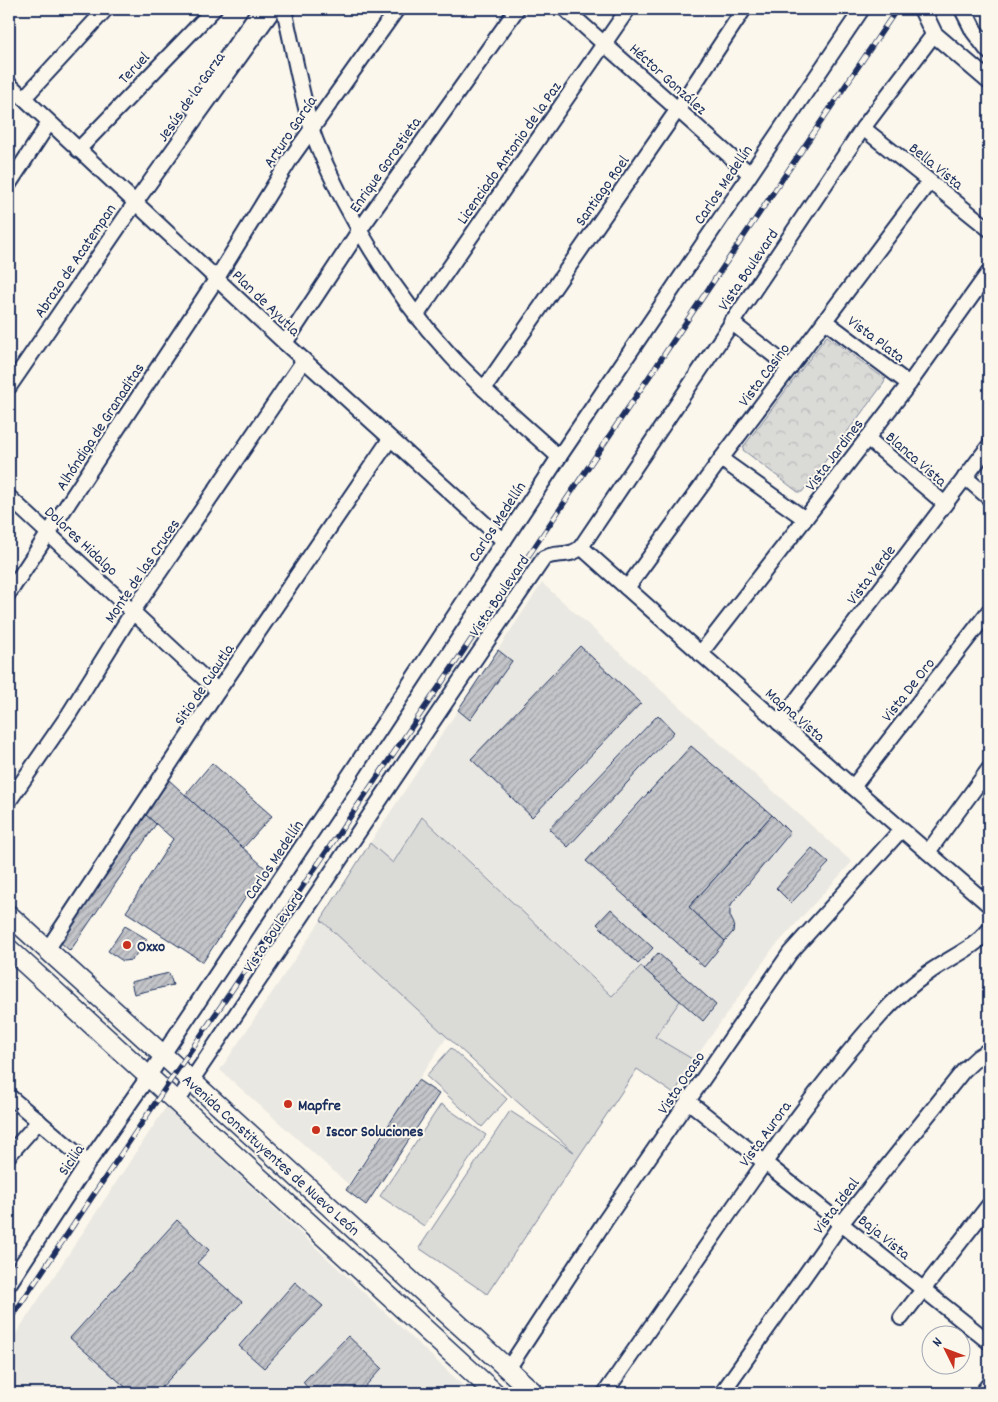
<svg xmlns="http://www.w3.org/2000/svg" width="998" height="1402" viewBox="0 0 998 1402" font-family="Dekko,sans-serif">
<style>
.built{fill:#eae8e2}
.grass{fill:#dadad7;stroke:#7a849a}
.park{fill:url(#park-crowns);stroke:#7a849a}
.building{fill:url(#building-hatch);stroke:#1b2f5e}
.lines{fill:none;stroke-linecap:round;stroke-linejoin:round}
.minor-casing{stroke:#1b2f5e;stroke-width:18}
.tertiary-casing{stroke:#1b2f5e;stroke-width:20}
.secondary-casing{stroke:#1b2f5e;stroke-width:22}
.minor{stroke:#fbf7ec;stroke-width:14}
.tertiary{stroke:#fbf7ec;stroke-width:16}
.secondary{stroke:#fbf7ec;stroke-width:19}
.rail-casing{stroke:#1b2f5e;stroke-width:5.5}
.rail{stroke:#fbf7ec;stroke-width:4;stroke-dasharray:11;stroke-linecap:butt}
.poi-dot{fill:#c8321e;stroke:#fbf7ec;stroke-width:2}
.labels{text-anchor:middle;stroke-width:4;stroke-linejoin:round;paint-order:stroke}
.street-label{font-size:16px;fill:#1b2f5e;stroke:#fbf7ec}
.poi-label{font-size:16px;font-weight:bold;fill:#1b2f5e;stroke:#fbf7ec;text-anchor:start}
</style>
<defs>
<pattern id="park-crowns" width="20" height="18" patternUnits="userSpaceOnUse" patternTransform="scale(1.25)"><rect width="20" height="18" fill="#dadad7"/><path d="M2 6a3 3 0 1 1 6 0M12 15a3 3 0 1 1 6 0" fill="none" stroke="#babbbb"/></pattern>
<pattern id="building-hatch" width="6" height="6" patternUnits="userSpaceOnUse" patternTransform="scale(1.25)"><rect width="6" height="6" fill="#c3c5c9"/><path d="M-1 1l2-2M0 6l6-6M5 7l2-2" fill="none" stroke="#9ea0a6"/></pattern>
</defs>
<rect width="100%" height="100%" fill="#fbf7ec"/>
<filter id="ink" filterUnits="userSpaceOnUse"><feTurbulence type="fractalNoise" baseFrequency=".02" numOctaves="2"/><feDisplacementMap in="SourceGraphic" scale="10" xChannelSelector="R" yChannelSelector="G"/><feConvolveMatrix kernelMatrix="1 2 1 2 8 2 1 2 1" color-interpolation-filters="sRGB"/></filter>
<g filter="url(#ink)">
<g class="built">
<path d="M542 583 852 862 771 951 694 1060 655 1038 642 966 613 996 423 817 392 863 370 843Z"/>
<path d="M321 920 447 1037 348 1184 220 1070Z"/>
<path d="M166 1107 471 1393H9V1344Z"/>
</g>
<g class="grass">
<path d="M422 817 612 996 641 966 680 1001 655 1037 694 1060 674 1094 637 1069 487 1294 419 1248 510 1111 574 1152 512 1097 321 920 370 843 393 863Z"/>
<path d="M451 1048 507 1099 482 1127 426 1076Z"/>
<path d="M441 1104 486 1135 424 1226 380 1196Z"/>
</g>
<path class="park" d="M827 336 885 379 884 383 802 492H798L743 450 744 446 825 338Z"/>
<g class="building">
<path d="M580 646 641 703 532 817 471 759Z"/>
<path d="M498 650 512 661 470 720 458 710Z"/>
<path d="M658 715 674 732 568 847 549 829Z"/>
<path d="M691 746 772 815 689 907 725 941 704 967 586 861Z"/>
<path d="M212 763 272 816 243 848 185 795Z"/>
<path d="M169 780 265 868 203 962 126 912 173 839 146 815Z"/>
<path d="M146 815 156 824 70 951 59 941Z"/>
<path d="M772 815 790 833 732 903 730 909V916L734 924 733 932 725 941 689 907Z"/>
<path d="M812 848 829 863 791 903 776 888Z"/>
<path d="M611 909 653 948 638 964 597 924Z"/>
<path d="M125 926 147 939 132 960 123 961 108 951Z"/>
<path d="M658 953 716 1005 703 1021 644 969Z"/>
<path d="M169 973 173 985 134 994 131 982Z"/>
<path d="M418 1080 439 1094 366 1205 346 1190Z"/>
<path d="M177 1220 209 1250 197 1263 242 1302 156 1393H132L70 1338Z"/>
<path d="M295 1282 323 1306 264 1368 239 1346Z"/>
<path d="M348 1336 382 1368 359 1393H308L310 1391 303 1382Z"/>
</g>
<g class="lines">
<g class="minor-casing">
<g id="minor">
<path d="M284 9C293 48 300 88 311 127 318 151 332 178 343 200 372 256 408 309 451 356 484 392 523 424 559 457"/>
<path d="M565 9 750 174"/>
<path d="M9 84 285 343 504 541"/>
<path d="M24 98 106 9"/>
<path d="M192 107 260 9"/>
<path d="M863 128 989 229"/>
<path d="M78 150 214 9"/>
<path d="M9 184 49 123"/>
<path d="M416 316 628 9"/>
<path d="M825 321 909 384"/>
<path d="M731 322 790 368"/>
<path d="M285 343 359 231 517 9"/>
<path d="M9 387 135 203 274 9"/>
<path d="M484 389 678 109 744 9"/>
<path d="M867 438 945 504"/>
<path d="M721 459 805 519"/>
<path d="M965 477 989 498"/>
<path d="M9 497 218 691"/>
<path d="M581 547C716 668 852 787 989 905"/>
<path d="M627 588 721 459 929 182"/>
<path d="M9 593 217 278 291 158 397 9"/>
<path d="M700 654 805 519 909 384 989 272"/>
<path d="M779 723 989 446"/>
<path d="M853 787 989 611"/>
<path d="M9 801 69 714 133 611 304 360"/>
<path d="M928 852 989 769"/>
<path d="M47 950 218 691 390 439"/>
<path d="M9 1096 88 1163"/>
<path d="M177 1102 462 678 544 558C557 551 570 558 581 547L863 128 934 34"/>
<path d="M689 1102 989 1342"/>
<path d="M9 1155 39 1121"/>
<path d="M9 1284 88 1163 148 1077 347 779 559 457 862 9"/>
<path d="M901 1318 989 1205"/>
<path d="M508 1369 605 1221 790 953 901 830"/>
<path d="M605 1393C642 1339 680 1285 717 1231 768 1157 820 1083 880 1016 895 999 912 984 931 971 951 957 973 949 989 930"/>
<path d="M722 1393 841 1224 964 1070 978 1057 989 1050"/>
<path d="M982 1393 989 1384"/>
</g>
</g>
<g class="tertiary-casing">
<g id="tertiary">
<path d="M922 9 934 34 989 81"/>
<path d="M963 9 974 31 989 51"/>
</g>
</g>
<g class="secondary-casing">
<g id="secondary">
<path d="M9 915 163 1055 534 1393"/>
<path d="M9 949 495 1393"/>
</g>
</g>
<use href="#minor" class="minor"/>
<use href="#tertiary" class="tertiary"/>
<use href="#secondary" class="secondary"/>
<g class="rail-casing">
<path id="rail" d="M9 1321 178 1069 533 549 897 9"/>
</g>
<use href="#rail" class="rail"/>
</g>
</g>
<g class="poi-dot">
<circle cx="127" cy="945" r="5"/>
<circle cx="288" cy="1104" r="5"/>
<circle cx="316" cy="1130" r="5"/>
</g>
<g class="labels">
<g class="street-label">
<text transform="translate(133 67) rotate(-46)" y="6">Teruel</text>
<text transform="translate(669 78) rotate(42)" y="6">Héctor González</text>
<text transform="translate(190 96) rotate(-55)" y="6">Jesús de la Garza</text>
<text transform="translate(289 131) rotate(-56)" y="6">Arturo García</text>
<text transform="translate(508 152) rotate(-55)" y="6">Licenciado Antonio de la Paz</text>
<text transform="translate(384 164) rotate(-55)" y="6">Enrique Gorostieta</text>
<text transform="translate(937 165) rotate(39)" y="6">Bella Vista</text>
<text transform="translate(722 184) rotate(-56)" y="6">Carlos Medellín</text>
<text transform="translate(601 190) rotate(-55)" y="6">Santiago Roel</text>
<text transform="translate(74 260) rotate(-56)" y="6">Abrazo de Acatempan</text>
<text transform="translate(747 269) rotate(-56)" y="6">Vista Boulevard</text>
<text transform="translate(267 302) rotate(44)" y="6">Plan de Ayutla</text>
<text transform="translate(877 338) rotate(37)" y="6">Vista Plata</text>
<text transform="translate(763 374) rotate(-53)" y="6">Vista Casino</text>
<text transform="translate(99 426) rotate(-57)" y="6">Alhóndiga de Granaditas</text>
<text transform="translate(833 454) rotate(-53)" y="6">Vista Jardines</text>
<text transform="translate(917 458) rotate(41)" y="6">Blanca Vista</text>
<text transform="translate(496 521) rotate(-57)" y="6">Carlos Medellín</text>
<text transform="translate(82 540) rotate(43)" y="6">Dolores Hidalgo</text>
<text transform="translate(141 570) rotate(-56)" y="6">Monte de las Cruces</text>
<text transform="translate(870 574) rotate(-53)" y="6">Vista Verde</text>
<text transform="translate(498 595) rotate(-56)" y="6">Vista Boulevard</text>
<text transform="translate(203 684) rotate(-56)" y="6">Sitio de Cuautla</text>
<text transform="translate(907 689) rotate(-52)" y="6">Vista De Oro</text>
<text transform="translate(796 714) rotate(41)" y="6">Magna Vista</text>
<text transform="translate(273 859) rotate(-56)" y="6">Carlos Medellín</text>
<text transform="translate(272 931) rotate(-56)" y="6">Vista Boulevard</text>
<text transform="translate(680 1082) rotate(-56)" y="6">Vista Ocaso</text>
<text transform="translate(764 1133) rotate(-54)" y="6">Vista Aurora</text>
<text transform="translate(272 1154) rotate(42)" y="6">Avenida Constituyentes de Nuevo León</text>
<text transform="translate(70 1159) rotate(-56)" y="6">Sicilia</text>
<text transform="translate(835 1205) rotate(-53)" y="6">Vista Ideal</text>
<text transform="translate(885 1236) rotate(39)" y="6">Baja Vista</text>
</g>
<g class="poi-label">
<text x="137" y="951">Oxxo</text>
<text x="298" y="1110">Mapfre</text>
<text x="326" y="1136">Iscor Soluciones</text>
</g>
</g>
<rect width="998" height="1402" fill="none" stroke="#fbf7ec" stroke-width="30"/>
<rect x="15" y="15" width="968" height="1372" fill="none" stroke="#1b2f5e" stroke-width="2" filter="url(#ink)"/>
<g transform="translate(946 1350) rotate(312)"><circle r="24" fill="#fbf7ec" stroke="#a1a7b3"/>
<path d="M0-4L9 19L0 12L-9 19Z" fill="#c8321e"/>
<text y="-8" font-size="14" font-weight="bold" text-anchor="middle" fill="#1b2f5e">N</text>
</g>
</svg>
